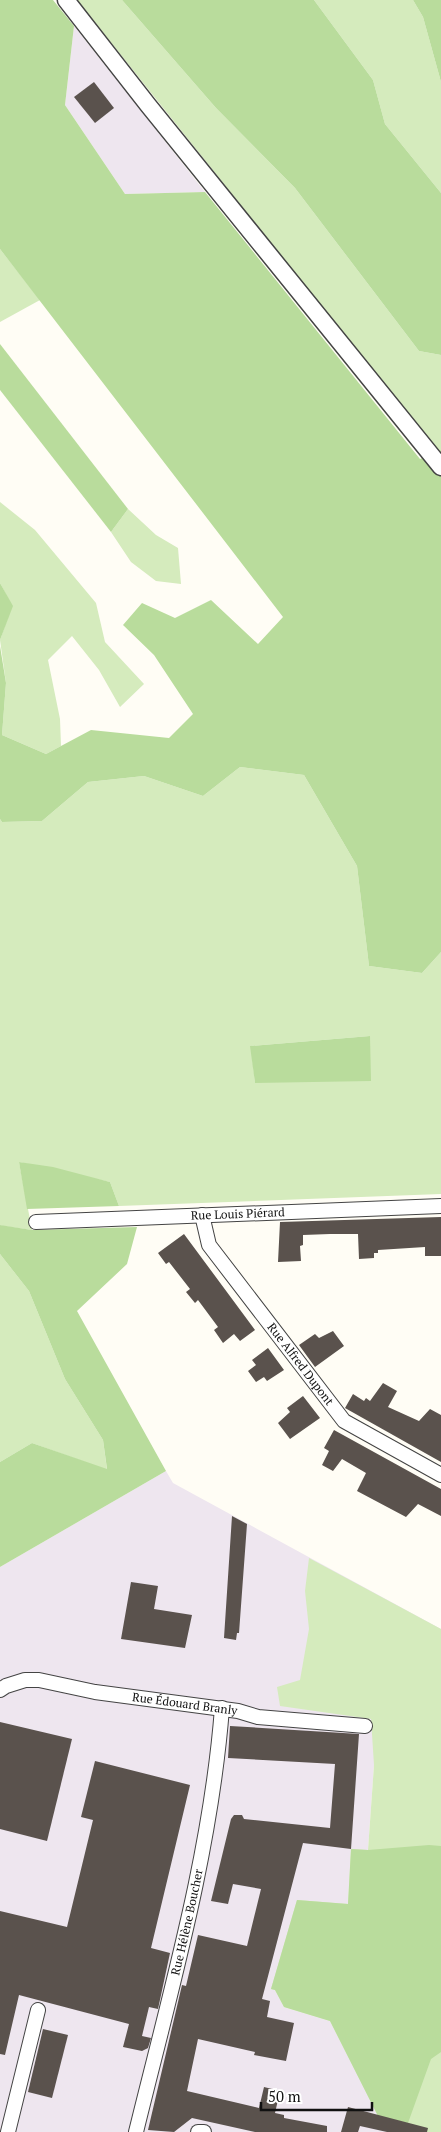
<svg xmlns="http://www.w3.org/2000/svg" width="441" height="2132" viewBox="0 0 441 2132" font-family="'PT Serif',serif">
<style>
.industrial{fill:#eee6ef}
.green{fill:#d5ebbd;fill-rule:evenodd}
.forest{fill:#b9dc9c}
.building{fill:#5a524d}
.lines{fill:none;stroke-linecap:round;stroke-linejoin:round}
.minor-casing{stroke:#444;stroke-width:16}
.tertiary-casing{stroke:#444;stroke-width:19}
.minor{stroke:#fff;stroke-width:14}
.tertiary{stroke:#fff;stroke-width:16}
.labels{text-anchor:middle;stroke-width:5;stroke-linejoin:round;paint-order:stroke}
.street-label{font-size:12px;fill:#111;stroke:#fff}
</style>
<rect width="100%" height="100%" fill="#fffdf5"/>
<g class="industrial">
<path d="M74 26 205 192 125 194 65 105Z"/>
<path d="M166 1471 173 1483 441 1629 374 1765 368 1850H351L348 1904 272 1989 275 1990 284 2007 330 2021 378 2115 406 2132H0V1567Z"/>
</g>
<g class="green">
<path d="M77 0H122L216 108 295 188 419 351 441 355V450L437 451Z"/>
<path d="M314 0H413L423 17 441 82V193L385 124 373 80Z"/>
<path d="M0 249 40 300 0 322Z"/>
<path d="M0 502 35 530 96 603 105 642 144 684 120 707 99 670 72 636 48 660 60 719 61 746 46 754 2 735 6 683 0 640 12 606 0 583Z"/>
<path d="M128 509 156 535 178 548 181 584 156 581 131 562 111 532Z"/>
<path d="M240 767 304 775 357 866 369 966 422 973 441 952V1194L119 1206 110 1182 19 1162 32 1230 3 1226 0 1225V819L2 822 42 821 88 782 144 776 203 796ZM370 1036 255 1083 251 1046Z"/>
<path d="M0 1254 29 1291 65 1379 103 1440 107 1470 32 1443 0 1462Z"/>
<path d="M309 1558 441 1629V2132H406L378 2116 330 2021 284 2007 275 1990 271 1989 297 1900 348 1904 351 1849 368 1850 374 1765 371 1719 280 1706 277 1687 300 1680 309 1629 305 1591Z"/>
</g>
<g class="forest">
<path d="M0 0H53L74 26 65 105 125 194 205 192 420 459 441 450V952L422 973 369 966 357 866 304 775 240 767 203 796 144 776 88 782 42 821 2 822 0 819V646L6 683 2 735 46 754 91 730 169 738 193 714 154 655 123 625 142 603 175 618 211 600 258 644 283 617 0 249Z"/>
<path d="M122 0H314L373 80 385 124 441 193V355L419 351 295 188 216 108Z"/>
<path d="M413 0H441V82L423 17Z"/>
<path d="M0 344 128 509 111 532 0 390Z"/>
<path d="M0 583 13 606 0 640Z"/>
<path d="M370 1036 371 1081 255 1083 250 1046Z"/>
<path d="M19 1162 53 1167 110 1182 119 1206 27 1209Z"/>
<path d="M0 1225 32 1230 137 1227 127 1264 77 1311 166 1471 0 1567V1462L32 1443 107 1469 103 1440 65 1379 29 1291 0 1254Z"/>
<path d="M429 1845 441 1846V2052L431 2059 408 2123 378 2116 330 2021 284 2007 275 1990 271 1989 297 1900 348 1904 351 1849 368 1850Z"/>
</g>
<g class="building">
<path d="M94 82 114 108 95 123 74 97Z"/>
<path d="M441 1217V1256H425V1247L378 1250V1253H374V1258L359 1259 358 1234H330L303 1235V1245L300 1246 301 1261 278 1262 280 1222Z"/>
<path d="M184 1234 255 1330 240 1341 234 1334 223 1343 214 1330 218 1327 198 1300 195 1303 186 1292 190 1289 169 1262 166 1264 158 1253Z"/>
<path d="M333 1331 344 1346 315 1367 299 1345 315 1334 319 1338Z"/>
<path d="M268 1348 284 1370 267 1381 264 1377 256 1382 248 1371 256 1365 252 1360Z"/>
<path d="M383 1383 397 1391 388 1407 419 1421 430 1409 441 1415V1462L345 1408 353 1394 364 1401 366 1398 370 1401Z"/>
<path d="M303 1396 320 1418 290 1439 278 1423 290 1412 287 1408Z"/>
<path d="M334 1430 441 1489V1516L418 1504 406 1517 357 1491 366 1473 342 1459 333 1471 322 1465 329 1451 324 1448Z"/>
<path d="M232 1516 247 1524 239 1633H237L236 1640 224 1638Z"/>
<path d="M131 1582 158 1586 154 1609 192 1615 185 1648 121 1639Z"/>
<path d="M0 1722 72 1739 47 1841 0 1829Z"/>
<path d="M230 1726 359 1734 351 1849 303 1843 262 1999 270 2001 267 2017 294 2023 286 2061 254 2055 255 2052 198 2039 187 2091 259 2108 264 2087 280 2091 275 2113 284 2115V2118L327 2126V2132H255L192 2118 174 2132 148 2130 182 1985 186 1986 198 1935 247 1946 261 1889 233 1884 228 1904 211 1901 231 1819 234 1815H242L244 1819 330 1828 335 1764 228 1758Z"/>
<path d="M95 1761 190 1785 151 1948 170 1953 158 2009 149 2007 142 2036 151 2038 148 2048 142 2051 123 2047 129 2024 19 1995 5 2055 0 2054V1911L67 1927 93 1820 81 1817Z"/>
<path d="M43 2029 68 2035 52 2098 28 2092Z"/>
<path d="M348 2107 428 2128 427 2132H387L360 2126 358 2132H341Z"/>
</g>
<g class="lines">
<g class="minor-casing">
<g id="minor">
<path id="s1" d="M202 1215 209 1245 344 1421 441 1475"/>
<path id="s2" d="M36 1222 441 1206"/>
<path id="s3" d="M0 1690 6 1686 25 1680H39L95 1692 238 1711 258 1717 365 1726"/>
<path d="M8 2132 38 2010"/>
<path id="s4" d="M136 2132C170 1993 211 1852 222 1708"/>
<path d="M198 2132H204"/>
</g>
</g>
<g class="tertiary-casing">
<path id="tertiary" d="M66 0 148 105 441 467"/>
</g>
<use href="#minor" class="minor"/>
<use href="#tertiary" class="tertiary"/>
</g>
<g class="labels">
<g class="street-label">
<text dy="4" stroke="none"><textPath href="#s2" startOffset="202">Rue Louis Piérard</textPath></text>
<text dy="4" stroke="none"><textPath href="#s1" startOffset="181">Rue Alfred Dupont</textPath></text>
<text dy="4" stroke="none"><textPath href="#s3" startOffset="189">Rue Édouard Branly</textPath></text>
<text dy="4" stroke="none"><textPath href="#s4" startOffset="216">Rue Hélène Boucher</textPath></text>
</g>
</g>
<path d="M261 2102v8h111v-8" fill="none" stroke="#111111" stroke-width="2.5"/>
<text x="268" y="2102" font-size="15" fill="#111111" stroke="#ffffff" stroke-width="4" paint-order="stroke">50 m</text>
</svg>
